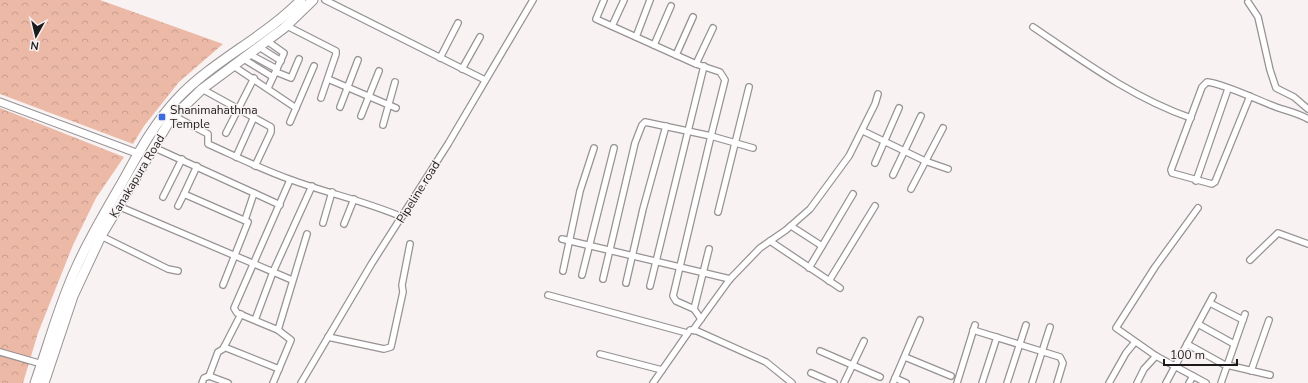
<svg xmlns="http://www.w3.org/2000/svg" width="1308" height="383" viewBox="0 0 1308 383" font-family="'Nunito Sans',sans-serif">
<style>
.forest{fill:url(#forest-crowns)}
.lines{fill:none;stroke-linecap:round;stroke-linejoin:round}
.minor-casing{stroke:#979293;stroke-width:8}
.tertiary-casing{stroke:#979293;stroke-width:9}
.trunk-casing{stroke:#979293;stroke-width:11}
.minor{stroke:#fff;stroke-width:5.5}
.tertiary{stroke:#fff;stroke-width:7}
.trunk{stroke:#fff;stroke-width:9}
.poi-dot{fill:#3c6bdb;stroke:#f8f2f3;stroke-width:1.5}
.labels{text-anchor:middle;stroke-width:3;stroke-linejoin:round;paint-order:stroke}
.poi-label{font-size:12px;fill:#1c1a1a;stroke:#f8f2f3;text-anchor:start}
.street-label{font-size:12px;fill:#1c1a1a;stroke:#f8f2f3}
</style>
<defs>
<pattern id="forest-crowns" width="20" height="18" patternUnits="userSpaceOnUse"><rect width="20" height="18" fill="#ecb9a7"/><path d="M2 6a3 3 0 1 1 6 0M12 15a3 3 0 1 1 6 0" fill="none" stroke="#ca9e8f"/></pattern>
</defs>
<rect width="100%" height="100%" fill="#f8f2f3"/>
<g class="forest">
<path d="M0 0H100L223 44 179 82 144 126 133 144 0 94Z"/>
<path d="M0 108 124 157 96 198 73 245 38 333 23 383H0Z"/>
</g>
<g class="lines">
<g class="minor-casing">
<g id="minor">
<path d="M325 0 485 80"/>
<path d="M1248 2 1258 17 1270 70 1276 88 1294 97 1308 109"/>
<path d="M287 26 336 51V54L321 98"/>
<path d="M612 26 624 0"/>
<path d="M1033 27C1083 61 1133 98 1191 118"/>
<path d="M636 37 650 0"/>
<path d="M267 41 284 53 268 88"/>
<path d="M654 45 671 6"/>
<path d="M259 47 281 61"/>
<path d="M249 54 277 69"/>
<path d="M676 55 693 17"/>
<path d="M242 58 273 77"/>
<path d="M440 58 458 23"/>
<path d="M696 64 713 28"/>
<path d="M232 65 296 108"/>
<path d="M462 69 480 37"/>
<path d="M276 72 291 78 299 59"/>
<path d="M328 79 396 108"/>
<path d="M202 89 271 127V132L255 166"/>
<path d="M1250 96 1215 182 1212 184 1172 173 1171 170 1202 87 1207 82C1225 84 1257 100 1276 107 1287 111 1298 113 1308 119"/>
<path d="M340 107 358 60"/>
<path d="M174 116 208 134V144C235 156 261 169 289 179 326 193 365 201 402 217"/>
<path d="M361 116 379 71"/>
<path d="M290 122 314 66"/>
<path d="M383 125 395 82"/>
<path d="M863 131 925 161 948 169"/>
<path d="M226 133 254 78"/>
<path d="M153 147 254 193 245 220"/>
<path d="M236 157 254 117"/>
<path d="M875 163 899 108"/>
<path d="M197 166 184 194 248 222 223 285"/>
<path d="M893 175 921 116"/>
<path d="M1196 181 1228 89"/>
<path d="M911 189 943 128"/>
<path d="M254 193 280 205"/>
<path d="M163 197 182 159"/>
<path d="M118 206 292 280"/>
<path d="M178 206 184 194"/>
<path d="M1198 208 1155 267 1116 328 1156 356 1206 383"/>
<path d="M718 212 749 87"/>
<path d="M323 223 332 192"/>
<path d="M344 224 354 199"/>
<path d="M791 226 822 246"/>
<path d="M101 236 168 269 178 271"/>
<path d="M562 239 730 279"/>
<path d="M770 241 840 288"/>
<path d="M1250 260 1278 233 1308 244"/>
<path d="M809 268 853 194"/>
<path d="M563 271 580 191 594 148"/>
<path d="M582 275 614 148"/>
<path d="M603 279 635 143 642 125 645 122 711 136 725 80 720 72 696 64 596 19 604 0"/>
<path d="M829 281 875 206"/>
<path d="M626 283 643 209 666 126"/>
<path d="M650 286 704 66"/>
<path d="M548 295 687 333"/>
<path d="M1210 303 1243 320"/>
<path d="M694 309 676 301 673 296 711 136 753 148"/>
<path d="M701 319 694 309 709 249"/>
<path d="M255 320 273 272 312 186"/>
<path d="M1198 324 1234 344"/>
<path d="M278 330 307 234"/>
<path d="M693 330 730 279 760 248 786 230 810 209 849 156 875 104 878 94"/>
<path d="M973 330 1060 357 1063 363 1057 383"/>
<path d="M328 337 384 349 391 347 403 292 402 285 410 244"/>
<path d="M1187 344 1223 364"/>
<path d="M224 347 279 369"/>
<path d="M820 351 880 377"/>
<path d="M0 352 42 364"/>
<path d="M600 354 662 370"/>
<path d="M905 357 951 376"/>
<path d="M1227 365 1270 375"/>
<path d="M1251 371 1269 320"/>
<path d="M811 373 834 383"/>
<path d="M209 376 218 352 223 349 241 314"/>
<path d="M895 378 906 383"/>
<path d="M202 383 204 378 209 376 228 383"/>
<path d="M273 383 291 340 278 330 237 313 234 308 290 180"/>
<path d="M301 383 372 263 448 144 533 0"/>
<path d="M653 383 690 330 697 331 766 362 792 383"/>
<path d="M844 383 864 341"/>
<path d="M893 383 920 320"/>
<path d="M957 383 975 325"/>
<path d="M982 383 997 337"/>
<path d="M1007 383 1026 325"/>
<path d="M1032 383 1050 327"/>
<path d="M1109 383 1126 353 1135 342"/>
<path d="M1137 383 1144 369 1156 356"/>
<path d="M1166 383 1213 296"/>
<path d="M1189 383 1193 376"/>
<path d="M1221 383 1245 314"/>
</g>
</g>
<g class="tertiary-casing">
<path id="tertiary" d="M0 102 139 154"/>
</g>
<g class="trunk-casing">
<g id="trunk">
<path d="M35 383C49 344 59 304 77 266 90 237 107 209 123 181 139 152 155 122 178 98 214 60 264 38 301 0"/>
<path d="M44 383 73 296 101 236 170 120 202 89 284 28 313 0"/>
</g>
</g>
<use href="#minor" class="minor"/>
<use href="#tertiary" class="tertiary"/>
<use href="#trunk" class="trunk"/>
</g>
<rect class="poi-dot" x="158" y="113" width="8" height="8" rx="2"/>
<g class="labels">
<g class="poi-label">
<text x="170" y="114">Shanimahathma<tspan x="170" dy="14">Temple</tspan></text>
</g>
<g class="street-label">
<text transform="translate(137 176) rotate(-59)" y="4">Kanakapura Road</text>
<text transform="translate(418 192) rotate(-58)" y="4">Pipeline road</text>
</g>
</g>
<g transform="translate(36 36) rotate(188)" stroke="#f8f2f3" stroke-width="3" paint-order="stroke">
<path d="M0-3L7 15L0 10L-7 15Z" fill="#1c1a1a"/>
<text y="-6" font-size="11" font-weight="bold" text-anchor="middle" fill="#1c1a1a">N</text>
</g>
<path d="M1164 359v6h73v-6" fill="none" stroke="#1c1a1a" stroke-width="2"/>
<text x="1170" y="359" font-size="12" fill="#1c1a1a" stroke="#f8f2f3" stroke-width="3" paint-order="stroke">100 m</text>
</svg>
